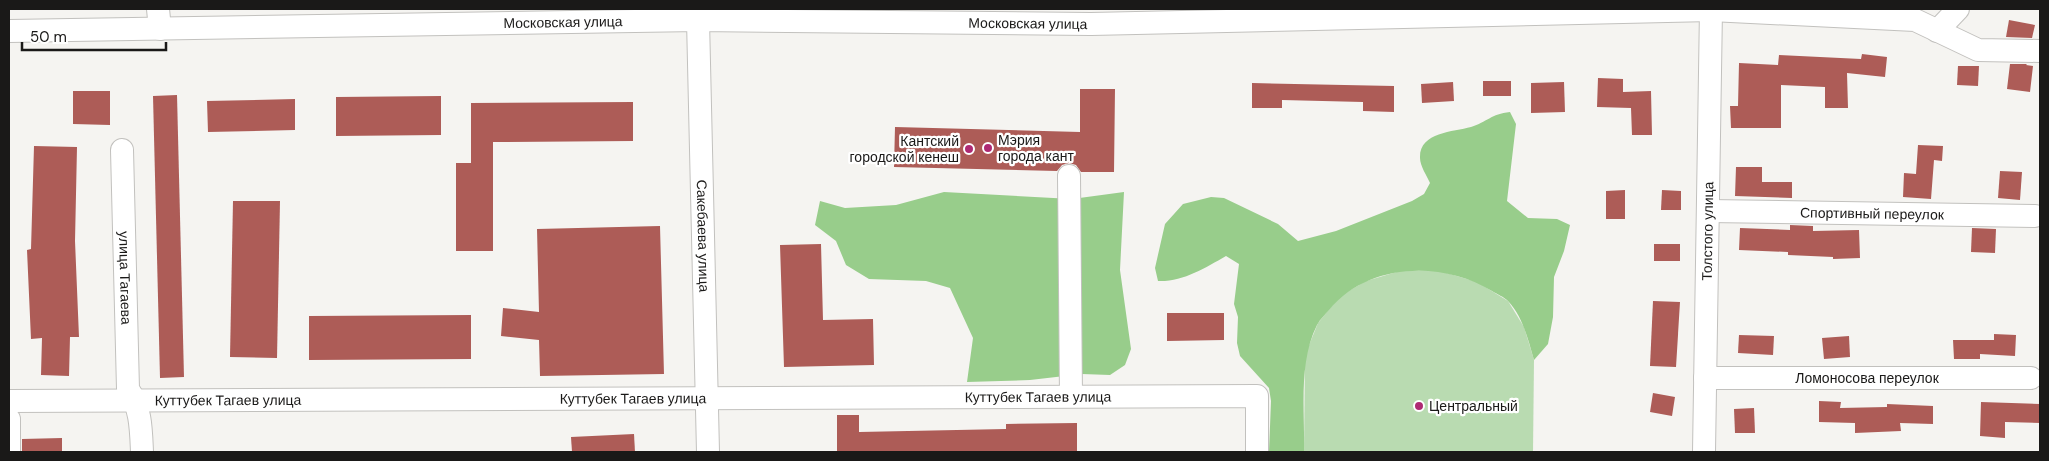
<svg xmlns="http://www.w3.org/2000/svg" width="2049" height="461" viewBox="0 0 2049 461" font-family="'DM Sans',sans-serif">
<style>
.green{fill:#b9dbb1}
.forest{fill:#98cd8b}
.building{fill:#ad5c57}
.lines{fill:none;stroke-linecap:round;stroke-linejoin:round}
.minor-casing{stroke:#c2c1be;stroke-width:24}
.minor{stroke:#fff;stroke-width:22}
.poi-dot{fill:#ae2a73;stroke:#fff;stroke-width:2}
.labels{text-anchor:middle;stroke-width:4.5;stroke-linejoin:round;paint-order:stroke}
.street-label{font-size:14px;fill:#1a1918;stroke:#fff}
.poi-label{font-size:14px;fill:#1a1918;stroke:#fff;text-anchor:start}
</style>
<rect width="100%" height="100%" fill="#f5f4f1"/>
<path class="green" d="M1400 271H1440L1477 282 1508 301 1524 327 1534 360 1533 452H1304L1305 355 1318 323 1340 296 1366 281Z"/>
<g class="forest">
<path d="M1510 112 1516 124 1507 201 1528 218 1557 219 1570 225 1564 251 1554 277 1553 317 1548 344 1534 360C1528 339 1523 317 1508 301 1504 297 1497 294 1492 291 1442 260 1367 263 1329 310 1325 315 1320 319 1317 325 1298 363 1305 411 1304 452H1269L1271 401 1269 388 1240 356 1237 343 1238 317 1234 304 1239 264 1226 256C1205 268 1183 282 1158 281L1155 268 1165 224 1183 204 1211 197 1224 198 1278 224 1298 241 1336 231 1412 201 1424 194 1430 183C1427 176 1420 166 1420 158 1419 132 1453 132 1471 127 1487 122 1491 114 1510 112Z"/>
<path d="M944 192 1072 199 1124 192 1120 270 1131 349 1125 365 1110 375 1082 374 1030 380 967 382 973 338 950 288 926 281 869 279 846 265 836 241 815 225 820 201 845 208 896 205Z"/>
</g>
<g class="building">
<path d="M2009 20 2035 25 2032 38 2006 37Z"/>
<path d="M1862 54 1887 57 1885 77 1847 73 1848 108H1825V87L1781 85V128H1731L1730 106H1738L1739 63 1778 65 1779 55 1861 59Z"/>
<path d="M2010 64H2027L2026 65 2033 66 2030 92 2007 89Z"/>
<path d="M1958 66H1979L1978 86 1957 85Z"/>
<path d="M1598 78 1623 79V92L1651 91 1652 135H1632L1631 108 1597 107Z"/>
<rect x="1483" y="81" width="28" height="15"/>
<path d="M1453 82 1454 101 1422 103 1421 84Z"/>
<path d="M1564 82 1565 112 1531 113V83Z"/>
<path d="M1252 83 1394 86V112L1363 111V102L1282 100V108H1252Z"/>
<path d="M1080 89H1115L1114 172H1081L1076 165 1069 163 1062 165 1057 171 894 167 895 127 1080 132Z"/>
<path d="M73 91H110V125L73 124Z"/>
<path d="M177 95 184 377 160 378 153 96Z"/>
<path d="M441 96V135L336 136V97Z"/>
<path d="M295 99V130L208 132 207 101Z"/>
<path d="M633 102V141L493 142V251H456V163H471V103Z"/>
<path d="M1918 145 1943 146 1942 161 1934 160 1931 199 1903 197 1904 173 1916 174Z"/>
<path d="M34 146 77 147 75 241 79 337H70L69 376 41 375 42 338 31 339 27 250 31 249Z"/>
<path d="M1736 167H1762V182H1792V198L1735 196Z"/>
<path d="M2000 171 2022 172 2020 200 1998 198Z"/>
<path d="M1625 190V219H1606V191Z"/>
<path d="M1662 190 1681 191V210H1661Z"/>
<path d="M233 201H280L277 358 230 357Z"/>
<path d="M1790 225 1813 226V231L1859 230 1860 258 1833 259V257L1788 255V252L1739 250 1740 228 1790 230Z"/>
<path d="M660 226 664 374 540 376 539 340 501 336 503 308 539 312 537 229Z"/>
<path d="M1972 228 1996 229 1995 253 1971 252Z"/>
<path d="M821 244 823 320 873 319 874 365 784 367 780 245Z"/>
<rect x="1654" y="244" width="26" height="17"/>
<path d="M1653 301 1680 302 1676 367 1650 366Z"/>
<path d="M1167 313H1224V340L1167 341Z"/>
<path d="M471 315V359L309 360V316Z"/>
<path d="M1994 334 2016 335 2015 356 1980 354V359H1954L1953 340H1994Z"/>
<path d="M1739 335 1774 336 1773 355 1738 353Z"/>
<path d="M1849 336 1850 357 1824 359 1822 338Z"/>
<path d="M1653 393 1675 397 1672 416 1650 412Z"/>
<path d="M1819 401 1841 402 1840 408 1887 407V404L1933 406V424L1900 423 1901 431 1855 433V423L1819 422Z"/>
<path d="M1981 402 2040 404V423L2005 422V438L1980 436Z"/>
<path d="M1754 408 1755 433H1735L1734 409Z"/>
<path d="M837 415H859V432L1006 429V424L1077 423V452H837Z"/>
<path d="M634 434 635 452H572L571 437Z"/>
<path d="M62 438V452H22V439Z"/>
</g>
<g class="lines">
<g class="minor-casing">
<g id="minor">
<path d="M158 9 160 29"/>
<path id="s1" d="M698 20 708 452"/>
<path id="s2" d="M9 31 698 20 1091 24 1711 10 1915 20 1978 50 2040 51"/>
<path d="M1937 31 1958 9"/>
<path id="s3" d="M122 150 128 389C141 408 141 429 142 452"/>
<path d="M1069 176 1071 396"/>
<path id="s4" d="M1708 211 2035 216"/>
<path id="s5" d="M1705 378H2031"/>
<path id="s6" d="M9 401 1257 396V452"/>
<path d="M9 419V452"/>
<path id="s7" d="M1704 452 1711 9"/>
</g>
</g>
<use href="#minor" class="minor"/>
</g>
<g class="poi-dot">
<circle cx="988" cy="148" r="5"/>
<circle cx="969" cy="149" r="5"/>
<circle cx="1419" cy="406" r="5"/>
</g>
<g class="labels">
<g class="street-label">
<text dy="5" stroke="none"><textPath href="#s2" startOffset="554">Московская улица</textPath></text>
<text dy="5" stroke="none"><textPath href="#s2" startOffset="1019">Московская улица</textPath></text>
<text dy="5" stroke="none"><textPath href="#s4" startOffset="164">Спортивный переулок</textPath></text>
<text dy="5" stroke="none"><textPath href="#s7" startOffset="221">Толстого улица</textPath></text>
<text dy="5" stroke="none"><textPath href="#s1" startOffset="216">Сакебаева улица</textPath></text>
<text dy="5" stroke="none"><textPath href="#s3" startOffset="128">улица Тагаева</textPath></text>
<text dy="5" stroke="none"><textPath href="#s5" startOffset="162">Ломоносова переулок</textPath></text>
<text dy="5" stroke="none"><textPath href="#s6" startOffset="1029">Куттубек Тагаев улица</textPath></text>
<text dy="5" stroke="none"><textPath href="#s6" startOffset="624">Куттубек Тагаев улица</textPath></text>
<text dy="5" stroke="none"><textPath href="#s6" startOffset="219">Куттубек Тагаев улица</textPath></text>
</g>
<g class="poi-label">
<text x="998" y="145">Мэрия<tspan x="998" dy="16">города кант</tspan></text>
<text x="959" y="146" text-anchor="end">Кантский<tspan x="959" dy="16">городской кенеш</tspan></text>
<text x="1429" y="411">Центральный</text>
</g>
</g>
<rect width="2049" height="461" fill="none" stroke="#1a1918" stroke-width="20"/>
<path d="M22 42v8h144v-8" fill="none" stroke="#1a1918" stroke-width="2.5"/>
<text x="30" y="42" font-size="15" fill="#1a1918" stroke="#ffffff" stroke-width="4" paint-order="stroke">50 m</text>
</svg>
